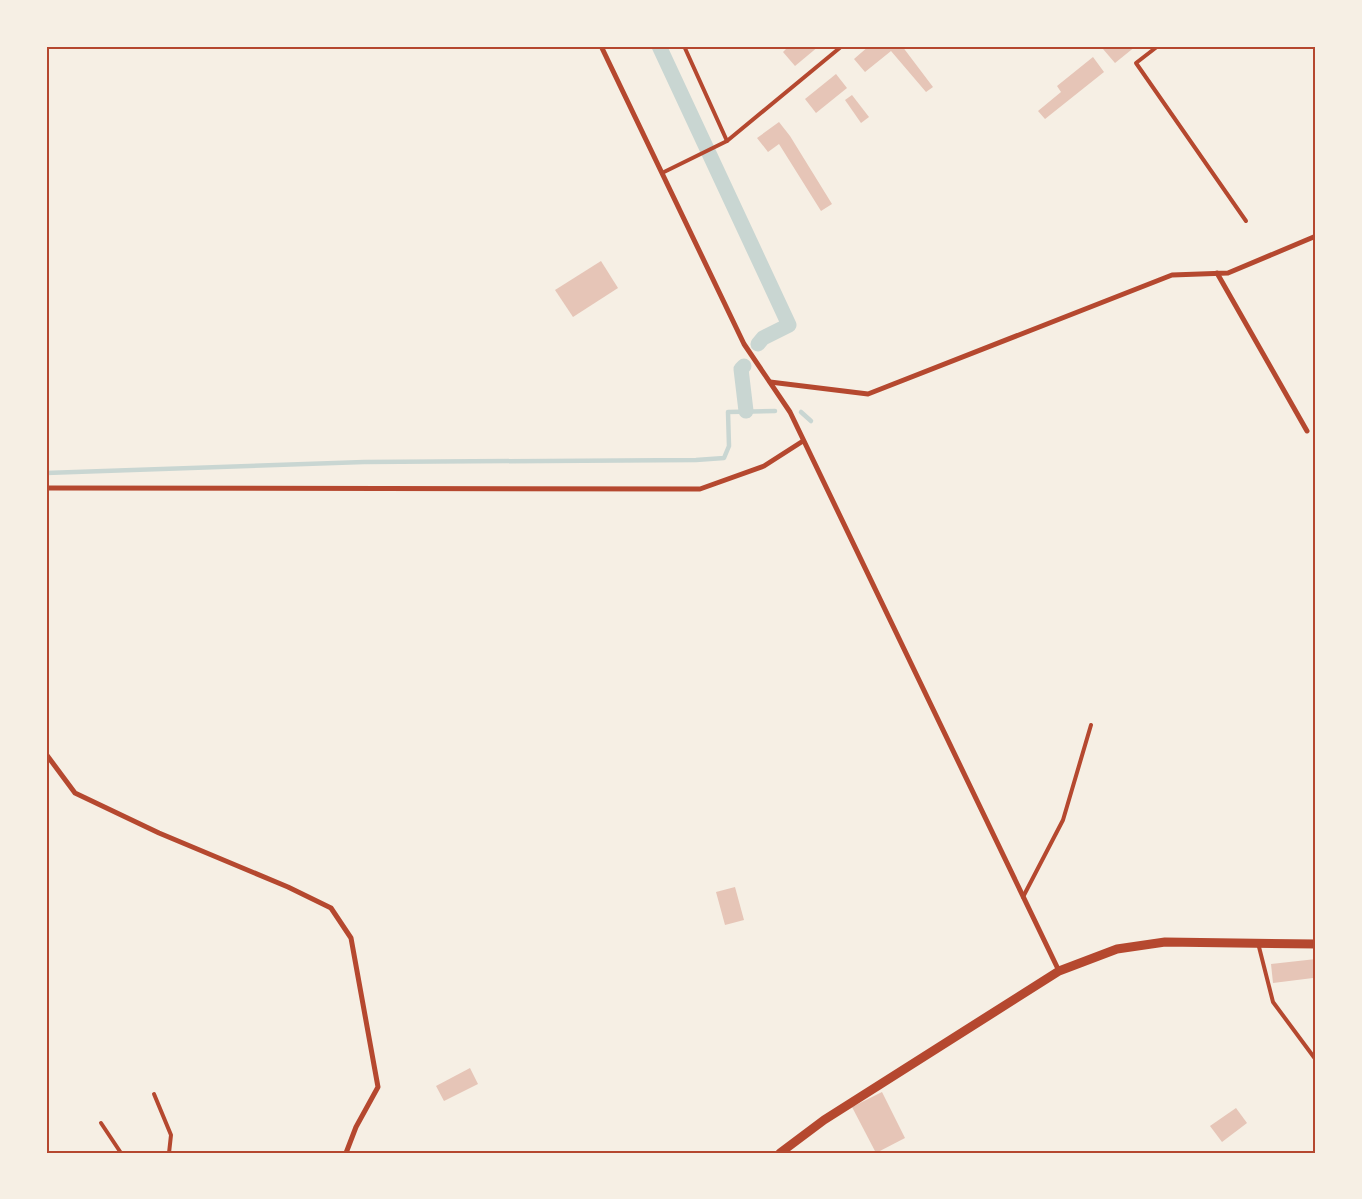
<svg xmlns="http://www.w3.org/2000/svg" width="1362" height="1199" viewBox="0 0 1362 1199" font-family="Lora,serif">
<style>
.lines{fill:none;stroke-linecap:round;stroke-linejoin:round}
.stream{stroke:#c9d6d2;stroke-width:4.5}
.canal{stroke:#c9d6d2;stroke-width:15}
.building{fill:#e6c5b7}
.service{stroke:#b5482f;stroke-width:4}
.minor{stroke:#b5482f;stroke-width:5}
.tertiary{stroke:#b5482f;stroke-width:9}
.neatline{fill:none;stroke:#b5482f;stroke-width:2}
</style>
<rect width="100%" height="100%" fill="#f6efe4"/>
<g class="lines">
<g class="stream">
<path d="M801 412 811 421"/>
<path d="M46 473 364 462 696 460 724 458 729 446 728 412 775 411"/>
</g>
<g class="canal">
<path d="M659 46 789 325 763 338 758 344"/>
<path d="M744 366 741 369 746 411"/>
</g>
</g>
<g class="building">
<path d="M789 46H819L795 66 783 52Z"/>
<path d="M869 46H902L933 87 926 92 891 51 865 72 854 59Z"/>
<path d="M1107 46H1136L1115 63 1103 49Z"/>
<path d="M1093 57 1104 72 1045 119 1038 111 1061 92 1057 86Z"/>
<path d="M836 74 847 88 816 113 805 99Z"/>
<path d="M852 95 869 117 861 123 845 100Z"/>
<path d="M779 122 790 136 832 204 821 211 779 144 768 152 757 138Z"/>
<path d="M601 261 618 288 573 317 555 290Z"/>
<path d="M735 887 744 920 725 925 716 892Z"/>
<path d="M1316 959V971L1313 972V978L1273 983 1271 964Z"/>
<path d="M470 1068 478 1084 444 1101 436 1086Z"/>
<path d="M882 1092 905 1138 876 1153 852 1107Z"/>
<path d="M1236 1108 1247 1123 1222 1142 1210 1126Z"/>
</g>
<g class="lines">
<g class="service">
<path d="M684 46 727 141"/>
<path d="M1158 46 1136 63 1246 221"/>
<path d="M662 173 727 141 842 46"/>
<path d="M1023 897 1063 820 1091 725"/>
<path d="M1258 943 1273 1002 1316 1060"/>
<path d="M154 1094 171 1135 169 1153"/>
<path d="M101 1123 121 1153"/>
</g>
<g class="minor">
<path d="M601 46 744 344 790 412 1059 971"/>
<path d="M1217 273 1307 431"/>
<path d="M770 382 868 394 1172 275 1228 273 1316 236"/>
<path d="M46 488 700 489 764 466 803 441"/>
<path d="M46 754 75 793 159 833 288 887 331 908 351 938 378 1087 356 1127 346 1153"/>
</g>
<path class="tertiary" d="M780 1153 824 1120 1059 971 1117 949 1165 942 1316 944"/>
</g>
<rect width="1362" height="1199" fill="none" stroke="#f6efe4" stroke-width="95"/>
<rect x="48" y="48" width="1266" height="1104" class="neatline"/>
</svg>
